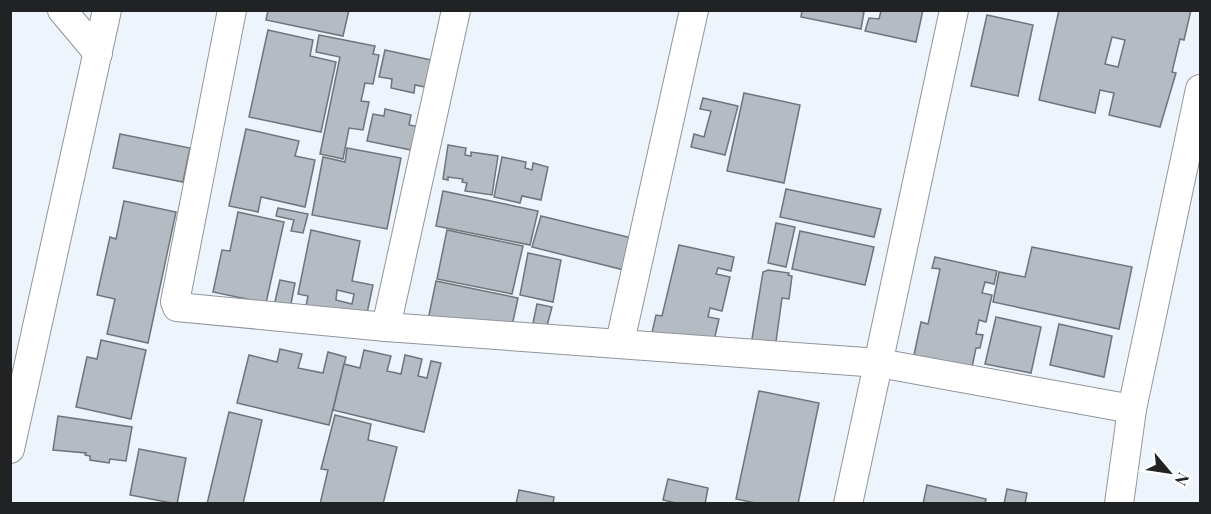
<svg xmlns="http://www.w3.org/2000/svg" width="1211" height="514" viewBox="0 0 1211 514" font-family="'Playfair Display',serif">
<style>
.building{fill:#b5bbc2;stroke:#6f747a;stroke-width:1.5;fill-rule:evenodd}
.lines{fill:none;stroke-linecap:round;stroke-linejoin:round}
.street-casing{stroke:#90959c;stroke-width:30}
.street{stroke:#fff;stroke-width:28}
</style>
<rect width="100%" height="100%" fill="#eef4fc"/>
<g class="building">
<path d="M268 10H349L343 36 266 20Z"/>
<path d="M802 10H857L864 12 861 29 801 17Z"/>
<path d="M878 10H923L916 42 865 31 869 18 879 19 881 11Z"/>
<path d="M1059 10H1191L1184 40 1180 39 1172 72 1176 73 1160 127 1109 115 1114 93 1100 90 1095 113 1039 100ZM1112 37 1125 40 1118 67 1105 64Z"/>
<path d="M987 15 1033 25 1018 96 971 86Z"/>
<path d="M268 30 313 40 310 56 336 62 321 132 249 117Z"/>
<path d="M319 35 375 46 373 54 379 55 373 84 365 83 361 101 369 102 363 130 349 128 343 159 320 154 340 57 316 52Z"/>
<path d="M385 50 436 61 430 88 415 85 414 93 391 88 392 79 379 77Z"/>
<path d="M744 93 800 105 784 183 727 171Z"/>
<path d="M703 98 738 106 725 155 691 147 694 134 704 137 711 111 700 109Z"/>
<path d="M385 109 411 115 409 125 421 127 416 151 367 141 373 114 384 116Z"/>
<path d="M246 129 299 141 295 156 315 160 305 207 261 197 258 212 229 206Z"/>
<path d="M120 134 190 148 183 182 113 168Z"/>
<path d="M448 145 466 148 465 155 471 156V152L498 156 492 195 465 191 467 183 462 182 463 179 448 177V180L443 179Z"/>
<path d="M347 148 401 158 387 229 312 215 323 157 345 162Z"/>
<path d="M502 157 526 162 525 168 532 170 533 163 548 167 541 200 522 196 520 203 494 197Z"/>
<path d="M786 189 881 209 874 237 780 217Z"/>
<path d="M443 191 538 211 530 245 436 226Z"/>
<path d="M124 201 176 212 148 343 107 334 115 299 97 295 110 237 116 239Z"/>
<path d="M278 208 308 214 303 233 291 231 294 220 276 216Z"/>
<path d="M238 212 284 222 266 303 213 292 222 250 230 251Z"/>
<path d="M541 216 636 239 628 271 532 247Z"/>
<path d="M776 223 795 227 786 267 768 263Z"/>
<path d="M311 230 360 241 352 281 373 285 366 318 306 306 308 296 298 294ZM337 290 354 294 352 304 336 300Z"/>
<path d="M447 230 523 246 512 294 437 279Z"/>
<path d="M800 231 874 247 865 285 792 269Z"/>
<path d="M679 245 734 257 731 271 718 268 716 274 730 277 722 311 710 308 708 317 719 319 713 345 650 341 656 315 662 316Z"/>
<path d="M1032 247 1132 267 1119 329 993 302 999 272 1025 277Z"/>
<path d="M528 253 561 260 553 302 520 295Z"/>
<path d="M935 257 997 271 994 284 985 282 982 293 992 295 986 322 979 320 976 334 983 335 980 348H976L972 367 914 355 921 322 928 324 940 269 932 268Z"/>
<path d="M768 270 789 273 788 275 792 276 789 299 782 298 775 349 751 345 763 272Z"/>
<path d="M280 280 295 283 289 314 273 310Z"/>
<path d="M436 281 518 298 512 326 428 320Z"/>
<path d="M537 304 552 307 547 326 533 323Z"/>
<path d="M996 317 1041 327 1031 373 985 364Z"/>
<path d="M1059 324 1112 336 1104 377 1050 365Z"/>
<path d="M101 340 146 350 131 419 76 407 87 357 97 359Z"/>
<path d="M280 349 302 354 298 368 323 373 328 352 346 357 329 425 237 403 249 355 277 362Z"/>
<path d="M364 350 391 356 387 371 401 374 405 355 422 359 418 376 427 378 431 361 441 363 424 432 333 410 344 364 360 368Z"/>
<path d="M759 391 819 403 798 504H760L736 499Z"/>
<path d="M229 412 262 420 243 504H207Z"/>
<path d="M335 415 371 424 368 440 397 447 383 504H320L328 470 321 469Z"/>
<path d="M58 416 132 427 126 461 110 459 109 463 90 460V456L85 455 86 453 53 450Z"/>
<path d="M139 449 186 458 177 504 130 495Z"/>
<path d="M668 479 708 488 705 504H680L663 500Z"/>
<path d="M927 485 986 499 985 504H923Z"/>
<path d="M1007 489 1027 493 1025 504H1004Z"/>
<path d="M519 490 554 497 553 504H516Z"/>
</g>
<g class="lines">
<g class="street-casing">
<g id="street">
<path d="M62 10 98 53"/>
<path d="M232 10 175 302 177 307 386 327 879 363 1132 409"/>
<path d="M386 327 456 10"/>
<path d="M620 342 694 10"/>
<path d="M10 449 107 10"/>
<path d="M848 504 954 10"/>
<path d="M1119 504 1132 409 1200 89"/>
</g>
</g>
<use href="#street" class="street"/>
</g>
<rect width="1211" height="514" fill="none" stroke="#202224" stroke-width="24"/>
<g transform="translate(1169 472) rotate(119)" stroke="#ffffff" stroke-width="4.5" paint-order="stroke">
<path d="M0-4.5L10 22L0 15L-10 22Z" fill="#202224"/>
<text y="-9" font-size="16" font-weight="bold" text-anchor="middle" fill="#202224">N</text>
</g>
</svg>
